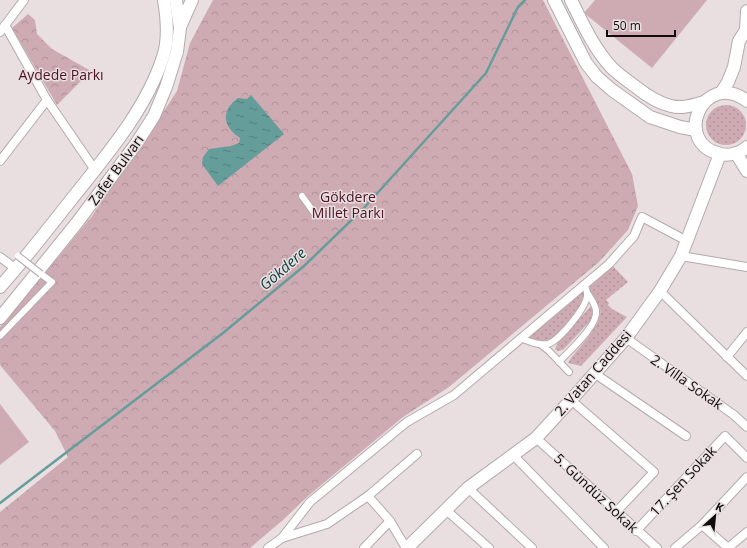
<svg xmlns="http://www.w3.org/2000/svg" width="747" height="548" viewBox="0 0 747 548" font-family="'Open Sans',sans-serif">
<style>
.grass{fill:url(#grass-dots)}
.park{fill:url(#park-crowns)}
.pitch{fill:#ceabb2}
.water{fill:url(#water-ripples)}
.lines{fill:none;stroke-linecap:round;stroke-linejoin:round}
.stream{stroke:#659d9b;stroke-width:2.5}
.pedestrian-casing{stroke:#b4aaac;stroke-width:8}
.minor-casing{stroke:#b4aaac;stroke-width:10}
.secondary-casing{stroke:#b4aaac;stroke-width:14}
.pedestrian{stroke:#fff;stroke-width:6}
.minor{stroke:#fff;stroke-width:8}
.secondary{stroke:#fff;stroke-width:12}
.pedestrian-bridge-casing{stroke:#b4aaac;stroke-width:8;stroke-linecap:butt}
.pedestrian-bridge{stroke:#fff;stroke-width:6}
.labels{text-anchor:middle;stroke-width:3;stroke-linejoin:round;paint-order:stroke}
.park-label{font-size:14px;fill:#4c1226;stroke:#e9dfe1}
.street-label{font-size:14px;fill:#100c0d;stroke:#e9dfe1}
.water-label{font-size:15px;font-style:italic;fill:#073e3d;stroke:#e9dfe1}
</style>
<defs>
<pattern id="grass-dots" width="8" height="8" patternUnits="userSpaceOnUse"><rect width="8" height="8" fill="#ceabb2"/><path d="M2 2h.1M6 6h.1" fill="none" stroke="#b09298" stroke-width="1.8" stroke-linecap="round"/></pattern>
<pattern id="park-crowns" width="20" height="18" patternUnits="userSpaceOnUse"><rect width="20" height="18" fill="#ceabb2"/><path d="M2 6a3 3 0 1 1 6 0M12 15a3 3 0 1 1 6 0" fill="none" stroke="#b09298"/></pattern>
<pattern id="water-ripples" width="26" height="14" patternUnits="userSpaceOnUse"><rect width="26" height="14" fill="#659d9b"/><path d="M2 4q2-2 4 0t4 0M15 11q2-2 4 0t4 0" fill="none" stroke="#527e7d"/></pattern>
</defs>
<rect width="100%" height="100%" fill="#e9dfe1"/>
<g class="grass">
<circle cx="726" cy="125" r="20"/>
<path d="M613 266 628 282 606 300 609 303 608 305 612 309 627 317 581 366 568 363 569 361C577 349 607 321 599 306 595 298 587 294 590 284Z"/>
<path d="M582 288 584 291C584 304 561 333 550 339 542 343 532 339 525 336Z"/>
<path d="M590 307 593 308V318L564 349C560 351 558 352 555 349L558 342Z"/>
</g>
<g class="park">
<path d="M213 0H543L632 174 638 206 628 230 599 262 449 387 403 417 308 496 283 520 250 548H0V512L68 457 55 431 0 365V327L92 216 162 114 177 91 190 43Z"/>
<path d="M28 14 35 20 37 34 52 49 91 71 57 105 12 28Z"/>
</g>
<g class="pitch">
<path d="M595 0H707L652 68 584 13Z"/>
<path d="M0 404 29 442 0 465Z"/>
</g>
<path class="water" d="M251 95 284 134 218 186 202 164 203 157 209 149 231 146 239 143 240 138C236 135 233 133 230 129 221 117 228 105 238 98L247 99Z"/>
<g class="lines">
<path class="stream" d="M0 503 223 333 304 266 363 209 486 73 518 7 525 0"/>
<g class="pedestrian-casing">
<g id="pedestrian">
<path d="M302 196 315 214"/>
<path d="M0 336 52 282 41 274"/>
<path d="M520 338C529 341 539 346 548 344 559 341 589 305 587 293 587 291 585 287 584 284"/>
<path d="M540 344 549 351 569 372"/>
<path d="M559 362C569 351 598 326 596 311 596 305 591 299 588 294"/>
</g>
</g>
<g class="minor-casing">
<g id="minor">
<path d="M5 25 47 100 95 170"/>
<path d="M0 32 24 0"/>
<path d="M0 161 47 100"/>
<path d="M681 256 747 267"/>
<path d="M0 257 16 269"/>
<path d="M660 291 747 376"/>
<path d="M626 338 734 415 747 427"/>
<path d="M727 357 747 332"/>
<path d="M594 373 686 436"/>
<path d="M571 400 654 472 616 512"/>
<path d="M536 438 657 548"/>
<path d="M513 455 604 548"/>
<path d="M468 488 532 548"/>
<path d="M368 496 417 454"/>
<path d="M446 510 489 548"/>
<path d="M702 525 728 548"/>
<path d="M636 531 725 436 747 458"/>
<path d="M282 538 327 524 368 496 390 521 406 548"/>
<path d="M268 548 282 538 310 502 407 422 454 395 609 264 634 236 642 217 687 241"/>
<path d="M364 548 390 521"/>
<path d="M675 548 702 525 747 477"/>
<path d="M728 548 747 532"/>
</g>
</g>
<g class="secondary-casing">
<g id="secondary">
<path d="M554 0 586 63 597 77 612 90 650 117 680 127 696 130"/>
<path d="M571 0C583 24 594 49 612 68 619 75 628 81 636 87 646 95 658 103 671 106 682 109 693 105 704 102"/>
<path d="M747 11 746 30 747 33"/>
<path d="M180 27 192 0"/>
<path d="M721 93 728 82 734 67 739 41 746 30"/>
<path d="M747 101C703 68 671 144 721 154 730 156 740 153 747 147"/>
<path d="M736 153 747 171"/>
<path d="M0 287C25 259 48 229 71 200 105 157 146 110 163 57 169 40 167 18 164 0"/>
<path d="M0 318 76 224 136 144 154 116 166 87 177 52 180 28 176 0"/>
<path d="M407 548 468 488 536 438 571 400 626 338 660 291 681 256 720 154"/>
</g>
</g>
<use href="#pedestrian" class="pedestrian"/>
<use href="#minor" class="minor"/>
<use href="#secondary" class="secondary"/>
<g class="pedestrian-bridge-casing">
<path id="pedestrian-bridge" d="M18 256 41 274"/>
</g>
<use href="#pedestrian-bridge" class="pedestrian-bridge"/>
</g>
<g class="labels">
<g class="park-label">
<text x="61" y="80">Aydede Parkı</text>
<text x="348" y="202">Gökdere<tspan x="348" dy="16">Millet Parkı</tspan></text>
</g>
<g class="street-label">
<text transform="translate(116 170) rotate(-54)" y="5">Zafer Bulvarı</text>
<text transform="translate(593 373) rotate(-49)" y="5">2. Vatan Caddesi</text>
<text transform="translate(687 382) rotate(35)" y="5">2. Villa Sokak</text>
<text transform="translate(683 481) rotate(-47)" y="5">17. Şen Sokak</text>
<text transform="translate(596 493) rotate(43)" y="5">5. Gündüz Sokak</text>
</g>
<g class="water-label">
<text transform="translate(283 269) rotate(-41)" y="5">Gökdere</text>
</g>
</g>
<g transform="translate(715 516) rotate(27)" stroke="#e9dfe1" stroke-width="3" paint-order="stroke">
<path d="M0-3L7 15L0 10L-7 15Z" fill="#100c0d"/>
<text y="-6" font-size="11" font-weight="bold" text-anchor="middle" fill="#100c0d">K</text>
</g>
<path d="M607 30v6h68v-6" fill="none" stroke="#100c0d" stroke-width="2"/>
<text x="613" y="30" font-size="12" fill="#100c0d" stroke="#e9dfe1" stroke-width="3" paint-order="stroke">50 m</text>
</svg>
